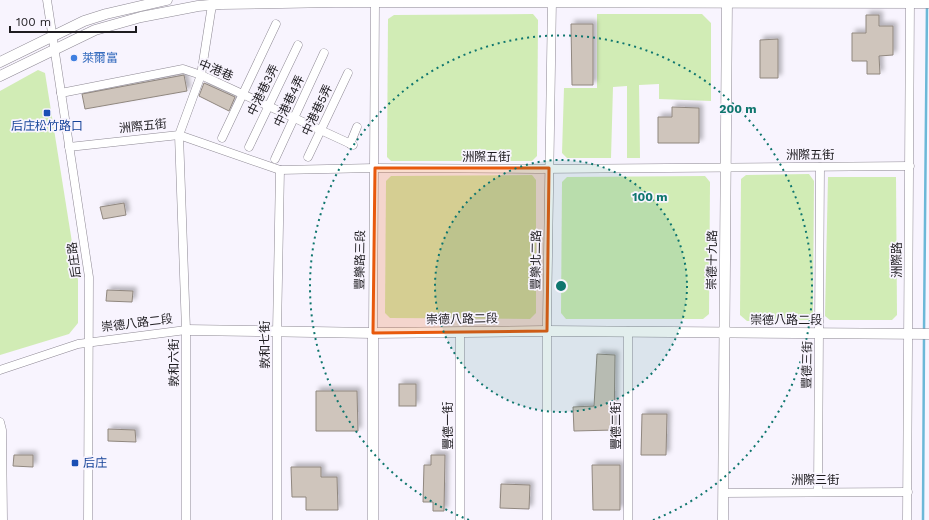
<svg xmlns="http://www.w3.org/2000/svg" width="929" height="520" viewBox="0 0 929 520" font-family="'Work Sans','Noto Sans TC',sans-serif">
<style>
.green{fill:#d1ecb5}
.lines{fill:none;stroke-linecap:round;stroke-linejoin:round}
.stream{stroke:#6cb8d8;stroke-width:2.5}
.building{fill:#cfc5bc;stroke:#90877f;filter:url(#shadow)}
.minor-casing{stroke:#8e8994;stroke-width:9}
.tertiary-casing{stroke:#8e8994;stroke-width:11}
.minor{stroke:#fff;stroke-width:8}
.tertiary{stroke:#fff;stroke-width:10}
.marked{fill:#e8590c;fill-opacity:0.2;stroke:#e8590c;stroke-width:3;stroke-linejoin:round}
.ring{fill:none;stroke:#0f766e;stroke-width:2;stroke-dasharray:2 4}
.shop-dot{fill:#3f7fe0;stroke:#f8f4fe;stroke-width:1.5}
.transit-dot{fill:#1a4fb4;stroke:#f8f4fe;stroke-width:1.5}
.labels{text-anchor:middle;stroke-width:3.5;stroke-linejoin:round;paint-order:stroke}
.shop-label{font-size:12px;fill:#366cbe;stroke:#f8f4fe;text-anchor:start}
.street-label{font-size:12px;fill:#1e1c20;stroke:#f8f4fe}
.transit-label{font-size:12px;fill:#164399;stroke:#f8f4fe}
.centre{fill:#0f766e;stroke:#f8f4fe;stroke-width:2}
.ring-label{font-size:12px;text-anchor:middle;font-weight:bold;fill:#0f766e;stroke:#f8f4fe;stroke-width:3.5;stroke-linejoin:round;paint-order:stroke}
</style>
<defs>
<filter id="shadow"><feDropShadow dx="3.5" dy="-3.5" stdDeviation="2" flood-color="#0004"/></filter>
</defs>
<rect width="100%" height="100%" fill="#f8f4fe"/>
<g class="green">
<path d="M533 14 538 20 537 156 532 161H391L387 157 388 19 394 15Z"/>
<path d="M597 14H702L711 23V101L659 99V84L639 85 640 158H627V86L613 87 611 158H567L562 153 564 88H597Z"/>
<path d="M38 70 45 73 78 280V323L69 334 0 355V91Z"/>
<path d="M809 174 814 181 813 316 808 320 747 321 740 315 741 179 746 175Z"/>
<path d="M532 175 536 180V313L530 319 390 318 385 313 386 181 391 176Z"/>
<path d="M705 176 710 182 709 314 703 319H566L561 313 562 182 567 177Z"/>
<path d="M828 177H896L897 315 892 320H830L825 316Z"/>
</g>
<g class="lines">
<g class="stream">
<path d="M924 332 927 5"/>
<path d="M923 520 924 337"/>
</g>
</g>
<g class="building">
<path d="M866 15H879V26H893V55L879 56 880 74H867V61H852V33H866Z"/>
<path d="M571 24H593V85H572Z"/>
<path d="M778 39V78H760V40Z"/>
<path d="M184 75 187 91 85 109 82 94Z"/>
<path d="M204 83 235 97 229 111 199 96Z"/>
<path d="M672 107 699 108V143H658V117H672Z"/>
<path d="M124 203 126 215 103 219 100 207Z"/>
<path d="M107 290 133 291 132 302 106 301Z"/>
<path d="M597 354 615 355 614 430 574 431 573 407 594 406Z"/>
<rect x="399" y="384" width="17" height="22"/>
<path d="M316 391H357L358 431H316Z"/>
<path d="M642 414H667L666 455H641Z"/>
<path d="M108 429 135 430 136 442 108 441Z"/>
<path d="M14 455H33V467L13 466Z"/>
<path d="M431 455H445L444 511H433V502H423L424 465H431Z"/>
<path d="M592 465H620V510H593Z"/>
<path d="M291 467H321V477H337L338 510H306V497H292Z"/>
<path d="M501 484 530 485 529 509 500 508Z"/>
</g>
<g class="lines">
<g class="minor-casing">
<g id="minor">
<path d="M47 0 89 277 88 520"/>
<path d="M61 93 183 69 201 75 353 145"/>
<path d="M222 138 276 24"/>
<path d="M350 144 357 127"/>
<path d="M69 147 179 135 280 170 375 168 538 169 910 166"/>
<path d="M249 147 298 45"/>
<path d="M308 157 348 73"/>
<path d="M275 159 324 53"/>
<path d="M373 333 375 3"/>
<path d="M0 370 78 344 186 330"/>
<path d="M0 422 2 430 3 520"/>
<path d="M818 492 820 167"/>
<path d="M723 493 908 492"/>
<path d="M186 520V330L179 135 201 75 212 5"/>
<path d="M277 520V332L280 170"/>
<path d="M460 520V332"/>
<path d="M547 520V320L552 0"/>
<path d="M628 520V331"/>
<path d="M907 520 910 0"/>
</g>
</g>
<g class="tertiary-casing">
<g id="tertiary">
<path d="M0 62 84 21 106 14 167 0"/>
<path d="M0 76 95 30 141 17 198 6 221 4 335 2 929 3"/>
<path d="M186 330 373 333 547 331 929 334"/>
<path d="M373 333V520"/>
<path d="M723 520 727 0"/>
</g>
</g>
<use href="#minor" class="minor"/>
<use href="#tertiary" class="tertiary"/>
</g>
<path class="marked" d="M375 168H549L547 331 373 333Z"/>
<circle cx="561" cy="286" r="126" fill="#0f766e" fill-opacity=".12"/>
<g class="ring">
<circle cx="561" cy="286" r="126"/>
<path d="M469 520A251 251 0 1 1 653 520"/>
</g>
<circle class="shop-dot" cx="74" cy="58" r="4"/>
<g class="transit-dot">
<rect x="43" y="109" width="8" height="8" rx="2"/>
<rect x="71" y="459" width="8" height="8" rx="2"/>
</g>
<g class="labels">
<g class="shop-label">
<text x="82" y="62">萊爾富</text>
</g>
<g class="street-label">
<text transform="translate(216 70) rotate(23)" y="4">中港巷</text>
<text transform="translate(263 90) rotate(-64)" y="4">中港巷3弄</text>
<text transform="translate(289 101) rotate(-65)" y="4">中港巷4弄</text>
<text transform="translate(317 110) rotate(-65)" y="4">中港巷5弄</text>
<text transform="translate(143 126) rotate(-6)" y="4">洲際五街</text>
<text x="810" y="159">洲際五街</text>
<text x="486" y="161">洲際五街</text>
<text transform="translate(74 260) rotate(-97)" y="4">后庄路</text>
<text transform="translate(360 260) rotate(-89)" y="4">豐樂路三段</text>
<text transform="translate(536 260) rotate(-89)" y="4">豐樂北二路</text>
<text transform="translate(712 260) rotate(-89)" y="4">崇德十九路</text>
<text transform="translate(897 260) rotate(-90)" y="4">洲際路</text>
<text transform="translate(462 319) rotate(-1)" y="4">崇德八路二段</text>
<text x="786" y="324">崇德八路二段</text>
<text transform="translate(137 323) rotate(-7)" y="4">崇德八路二段</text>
<text transform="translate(265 345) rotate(-90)" y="4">敦和七街</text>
<text transform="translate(174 363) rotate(-90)" y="4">敦和六街</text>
<text transform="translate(807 365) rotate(-89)" y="4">豐德三街</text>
<text transform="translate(448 426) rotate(-90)" y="4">豐德一街</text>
<text transform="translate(616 426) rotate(-90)" y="4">豐德二街</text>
<text x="815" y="484">洲際三街</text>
</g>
<g class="transit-label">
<text x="47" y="130">后庄松竹路口</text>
<text x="83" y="467" text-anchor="start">后庄</text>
</g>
</g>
<circle cx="561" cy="286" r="6" class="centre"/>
<g class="ring-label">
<text x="738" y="113">200 m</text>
<text x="650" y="201">100 m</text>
</g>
<path d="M10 26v6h126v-6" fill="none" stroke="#1e1c20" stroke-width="2"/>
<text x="16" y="26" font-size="12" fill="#1e1c20" stroke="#f8f4fe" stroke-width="3" paint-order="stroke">100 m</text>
</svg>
